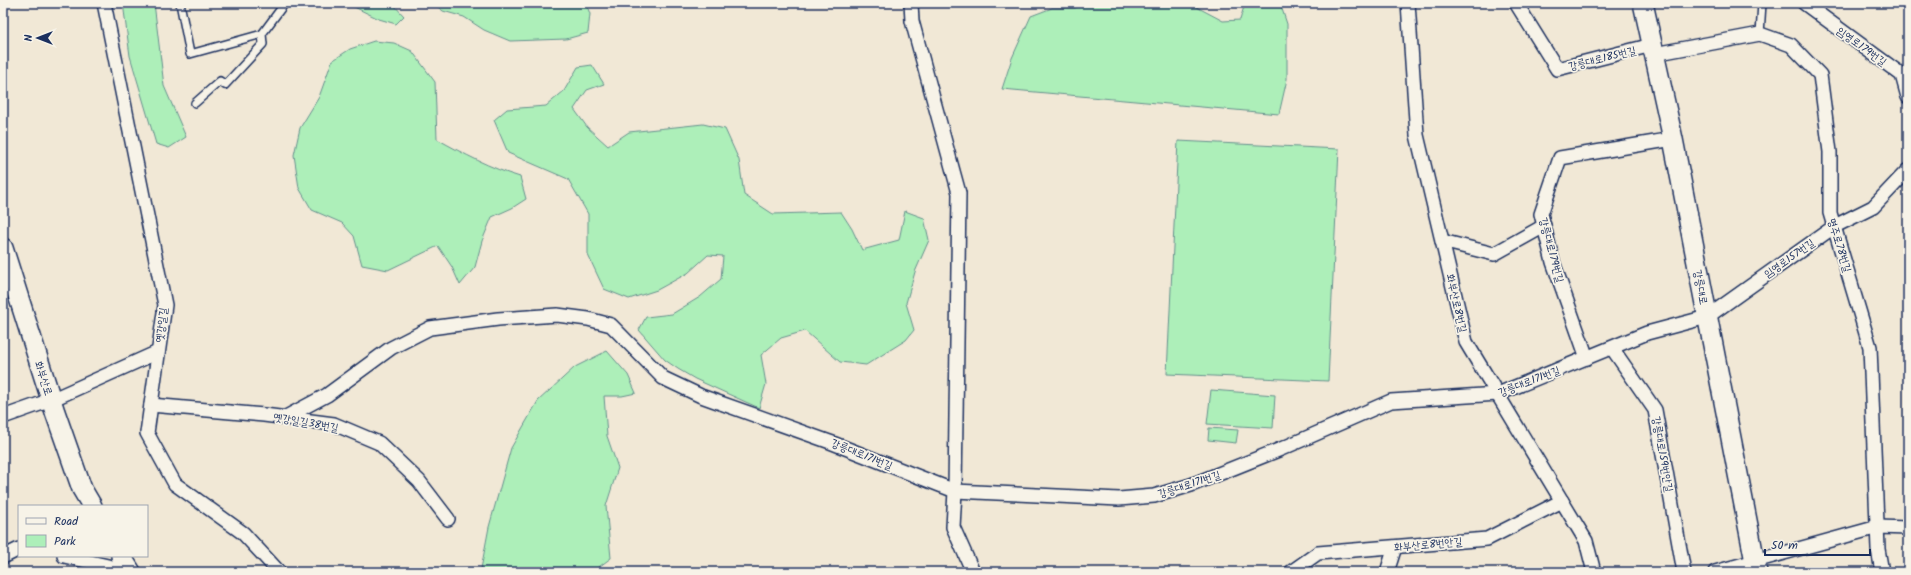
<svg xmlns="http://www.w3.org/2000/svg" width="1911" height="575" viewBox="0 0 1911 575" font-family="Kalam,'Poor Story',sans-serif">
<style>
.green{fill:#adefb9;stroke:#648f8c}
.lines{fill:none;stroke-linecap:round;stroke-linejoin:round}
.lane-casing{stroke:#1b2f5e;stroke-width:10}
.street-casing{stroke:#1b2f5e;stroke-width:16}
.secondary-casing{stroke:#1b2f5e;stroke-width:22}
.lane{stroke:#f7f3e8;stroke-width:7}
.street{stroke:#f7f3e8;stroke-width:13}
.secondary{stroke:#f7f3e8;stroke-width:19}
.labels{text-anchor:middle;stroke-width:3.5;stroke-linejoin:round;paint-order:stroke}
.street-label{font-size:11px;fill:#1b2f5e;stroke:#f7f3e8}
</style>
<rect width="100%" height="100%" fill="#f1e8d6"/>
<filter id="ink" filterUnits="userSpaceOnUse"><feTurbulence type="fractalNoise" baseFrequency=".025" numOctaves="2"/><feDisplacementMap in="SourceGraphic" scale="8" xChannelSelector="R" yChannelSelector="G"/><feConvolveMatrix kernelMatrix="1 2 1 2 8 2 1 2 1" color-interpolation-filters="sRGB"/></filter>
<g filter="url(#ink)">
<g class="green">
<path d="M123 3H154L164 86 186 137 169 148 156 144 130 56Z"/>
<path d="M346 3H392L404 16 396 24 379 19Z"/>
<path d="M433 3H586L590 14 588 33 566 39 510 41 484 30 464 17 443 11Z"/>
<path d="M1087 3H1189L1223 21 1240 20 1245 3H1280L1287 24V79L1279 114 1002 89 1012 58 1031 16 1052 8H1075Z"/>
<path d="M374 41 394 43 412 51 435 82 437 139C464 154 490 168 520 177L526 199 512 208 492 217 482 241 475 267 460 285 452 267 438 246 388 270 362 265 354 236 342 223 312 210 299 188 294 155 300 128 319 97 332 61 350 49Z"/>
<path d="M592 65 604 84 587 90 574 109 587 127 608 146 629 132 703 124 725 129 739 160 744 195 773 214 841 212 852 229 862 250 899 240 905 211 924 218 929 240 915 272 906 303 914 330 906 340 866 365 840 362 805 331 781 338 761 355 766 384 759 408 695 379 678 369 665 360 639 330 646 317 672 314 700 297 721 279 723 256 708 255 688 273 657 290 629 299 604 289 588 255V214L568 179 508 153 494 120 507 109 546 106 564 91 578 67Z"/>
<path d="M1178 141 1339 149 1328 381 1167 374Z"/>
<path d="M607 351 628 375 636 393 622 396H604L607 436 618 468 606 506 611 558 592 572H478L481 569 489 527 511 448 538 401 575 367Z"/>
<path d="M1211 390 1275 395 1273 428 1207 424Z"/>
<path d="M1209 428 1238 430 1236 443 1208 440Z"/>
</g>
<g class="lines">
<g class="lane-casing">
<g id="lane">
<path d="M180 3 190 54 262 34 285 3"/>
<path d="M1760 34 1762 3"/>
<path d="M195 103 220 81 225 85 263 44 262 34"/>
</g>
</g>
<g class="street-casing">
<g id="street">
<path d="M104 3 165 305 147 433 175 484 243 533 279 572"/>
<path d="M911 3 912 21 959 193 955 491 953 527 973 572"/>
<path d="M1408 3 1417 135 1466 342 1586 541 1594 572"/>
<path d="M1516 3 1557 69 1652 45"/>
<path d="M1804 3 1902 75 1908 97"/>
<path d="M1654 54 1760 34 1791 45 1820 75 1830 152V213L1870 347 1878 549 1882 572"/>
<path d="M1442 241 1494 254 1544 226"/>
<path d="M1612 348 1655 410 1684 572"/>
<path d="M1587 358 1553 262 1541 214 1560 158 1673 139"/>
<path d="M151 405 264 415 334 424 379 443 419 481 448 519"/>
<path d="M3 417 51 400 158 352"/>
<path d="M284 418 327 395 391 348 430 328 498 319 557 315 588 319 611 325 663 378 701 396 830 442 955 491 1119 499 1154 496 1191 485 1281 449 1391 401 1498 394 1647 333 1707 317 1835 226 1873 207 1908 170"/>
<path d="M64 556 130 571"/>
<path d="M3 557 19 549"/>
<path d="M1291 572 1318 553 1487 539 1562 501"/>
<path d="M1387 572 1395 547"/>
<path d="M1715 572 1878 527 1908 528"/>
</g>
</g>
<g class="secondary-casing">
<g id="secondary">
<path d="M1643 3 1673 139 1757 572"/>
<path d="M3 248 55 412 82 489 92 506"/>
<path d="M121 556 131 572"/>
</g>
</g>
<use href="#lane" class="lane"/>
<use href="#street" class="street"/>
<use href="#secondary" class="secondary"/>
</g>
</g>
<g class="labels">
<g class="street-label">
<text transform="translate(1862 46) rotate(36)" y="4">임영로179번길</text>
<text transform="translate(1602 58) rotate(-14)" y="4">강릉대로185번길</text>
<text transform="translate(1840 245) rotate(73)" y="4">명주로78번길</text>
<text transform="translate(1552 250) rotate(75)" y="4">강릉대로179번길</text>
<text transform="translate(1789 258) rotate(-35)" y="4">임영로157번길</text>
<text transform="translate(1701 287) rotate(79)" y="4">강릉대로</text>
<text transform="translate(1457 303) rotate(77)" y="4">화부산로8번길</text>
<text transform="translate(161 325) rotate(-83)" y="4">옛강일길</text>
<text transform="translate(44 378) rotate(72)" y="4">화부산로</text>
<text transform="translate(1529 381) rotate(-21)" y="4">강릉대로171번길</text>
<text transform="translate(306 422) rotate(10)" y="4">옛강일길38번길</text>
<text transform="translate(862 454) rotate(22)" y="4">강릉대로171번길</text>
<text transform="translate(1663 454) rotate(80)" y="4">강릉대로159번안길</text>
<text transform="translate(1189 484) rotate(-18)" y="4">강릉대로171번길</text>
<text transform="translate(1428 544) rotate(-5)" y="4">화부산로8번안길</text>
</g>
</g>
<rect width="1911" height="575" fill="none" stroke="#f7f3e8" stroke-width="16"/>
<rect x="8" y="8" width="1895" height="559" fill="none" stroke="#1b2f5e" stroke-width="1.5" filter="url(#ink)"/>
<rect x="18" y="505" width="130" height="52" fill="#f7f3e8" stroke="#9fa5b1"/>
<rect x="26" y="518" width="20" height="6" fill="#f7f3e8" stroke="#9fa5b1"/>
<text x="54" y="525" font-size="12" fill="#1b2f5e">Road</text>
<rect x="26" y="535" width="20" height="12" fill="#adefb9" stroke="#9fa5b1"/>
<text x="54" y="545" font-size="12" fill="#1b2f5e">Park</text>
<g transform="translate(38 38) rotate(270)" stroke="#f7f3e8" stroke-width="3" paint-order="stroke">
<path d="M0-3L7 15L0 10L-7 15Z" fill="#1b2f5e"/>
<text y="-6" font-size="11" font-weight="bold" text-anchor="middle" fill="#1b2f5e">N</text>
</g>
<path d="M1765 549v6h105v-6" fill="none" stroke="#1b2f5e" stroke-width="2"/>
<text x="1771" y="549" font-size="12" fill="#1b2f5e" stroke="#f7f3e8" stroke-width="3" paint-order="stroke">50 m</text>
</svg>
